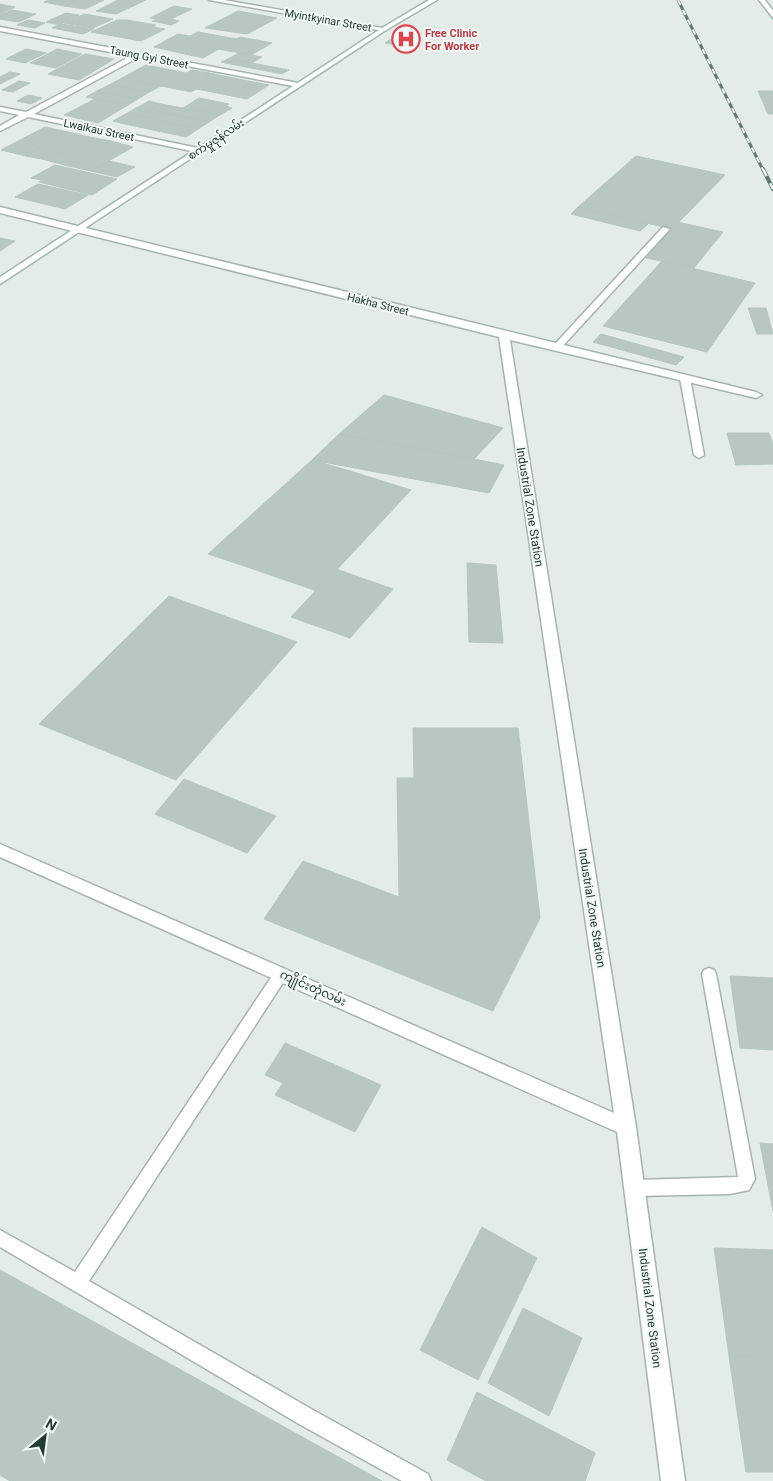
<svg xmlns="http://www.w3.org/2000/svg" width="773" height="1481" viewBox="0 0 773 1481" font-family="Roboto,'Noto Sans Myanmar',sans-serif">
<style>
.building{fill:#b8c7c1;stroke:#b5c6bf}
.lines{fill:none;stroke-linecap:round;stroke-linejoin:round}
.lane-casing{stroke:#a6b4af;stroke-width:3}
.street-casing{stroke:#a6b4af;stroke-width:3}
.secondary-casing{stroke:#a1b8b0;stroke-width:3}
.lane{fill:#fff;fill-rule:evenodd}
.street{fill:#fff;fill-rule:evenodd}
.secondary{fill:#fff;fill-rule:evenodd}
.rail-far1-casing{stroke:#5d7971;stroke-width:3}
.rail-casing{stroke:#5d7971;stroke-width:4}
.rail-far1{stroke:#f3f9f6;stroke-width:2;stroke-dasharray:5.5;stroke-linecap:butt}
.rail{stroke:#f3f9f6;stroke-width:2.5;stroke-dasharray:8;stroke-linecap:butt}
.labels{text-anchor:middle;stroke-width:4;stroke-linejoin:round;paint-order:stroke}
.far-street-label{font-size:11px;fill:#233d36;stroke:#f3f9f6}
.far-health-label{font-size:11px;font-weight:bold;fill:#be3a42;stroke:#f3f9f6;text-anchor:start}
.street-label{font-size:12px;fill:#233d36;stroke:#f3f9f6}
</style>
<rect width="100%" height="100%" fill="#e3ece8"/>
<g class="building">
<path d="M49 0H77L64 6 44 2Z"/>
<path d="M77 0H104L85 9 64 6Z"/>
<path d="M118 0H146L116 14 96 11Z"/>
<path d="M0 4 15 7 0 14Z"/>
<path d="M174 6 192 9 171 19 179 21 171 25 152 21 157 19 150 18Z"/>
<path d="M12 10 36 14 19 22 0 19V15Z"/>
<path d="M238 11 277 18 247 34 205 28Z"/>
<path d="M66 13 79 15 59 25 46 22Z"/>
<path d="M84 14 113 19 93 28 64 23Z"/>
<path d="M28 20 45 23 35 28 17 25Z"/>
<path d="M117 20H127L156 25 153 27 165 29 141 41 91 32Z"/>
<path d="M61 24 94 29 83 34 52 28Z"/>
<path d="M198 32 236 39 203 58 154 47 178 34 190 36Z"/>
<path d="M240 37 272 43 251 55 218 49Z"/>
<path d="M394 37 417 41 409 47 385 43Z"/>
<path d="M26 49 46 53 25 63 6 59Z"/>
<path d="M57 49 82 54 56 68 30 63Z"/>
<path d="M239 53 251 55 262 57 252 63 228 59Z"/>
<path d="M85 54 114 59 79 80 48 74Z"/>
<path d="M228 59 252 63 246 67 221 62Z"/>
<path d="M252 63 289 70 282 74 246 67Z"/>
<path d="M146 65 186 73 192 70 209 73 203 77 214 79 191 92 122 78Z"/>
<path d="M10 72 20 74 0 84V77Z"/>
<path d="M209 73 253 82 232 96 197 89 214 79 203 77Z"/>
<path d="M122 78 161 86 149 92 109 85Z"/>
<path d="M19 81 30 83 13 92 2 90Z"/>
<path d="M253 82 269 85 247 99 232 96Z"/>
<path d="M109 85 149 92 138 99 97 91Z"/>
<path d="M97 91 138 99 128 105 86 97Z"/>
<path d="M758 91H773V114H768Z"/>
<path d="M28 95 42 98 31 104 17 101Z"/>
<path d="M199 98 229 104 225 106 232 108 220 115 183 108Z"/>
<path d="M95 99 128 105 98 123 64 115Z"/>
<path d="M149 101 161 104 125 124 113 121Z"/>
<path d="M161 104 220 115 209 122 150 110Z"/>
<path d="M150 110 209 122 198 129 138 116Z"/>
<path d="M138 116 198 129 186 137 125 124Z"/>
<path d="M45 127 68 132 26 156 1 150Z"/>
<path d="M68 132 89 137 46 160 26 156Z"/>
<path d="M89 137 111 141 68 166 46 160Z"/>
<path d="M111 141 133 147 91 171 68 166Z"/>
<path d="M636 156 725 175 672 229 578 207Z"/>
<path d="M109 161 135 167 117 177 91 171Z"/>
<path d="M55 165 117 179 92 195 39 182 42 180 31 178Z"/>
<path d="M38 184 88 195 65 209 15 197Z"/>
<path d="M578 207 648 224 640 231 571 214Z"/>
<path d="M677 222 723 232 694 268 646 258Z"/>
<path d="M0 238 15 241 0 251Z"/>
<path d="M662 261 755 283 707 352 603 326Z"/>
<path d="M748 308H766L773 334H757Z"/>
<path d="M601 334 684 357 676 365 593 342Z"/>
<path d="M384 395 503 428 474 459 339 434Z"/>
<path d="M727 433H769L773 445V464L736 465Z"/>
<path d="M339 434 474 459 504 465 489 493 312 460Z"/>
<path d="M312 460 350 471 253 569 208 554Z"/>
<path d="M350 471 411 490 317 591 253 569Z"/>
<path d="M467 563 496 565 503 643 469 642Z"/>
<path d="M336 569 393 589 350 638 291 617Z"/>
<path d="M169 596 297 642 176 780 39 724Z"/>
<path d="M413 728H518L540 918 493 1011 264 919 303 861 399 897 397 778H414Z"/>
<path d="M184 779 276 816 247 853 155 814Z"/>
<path d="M730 976 773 978V1050L740 1048Z"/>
<path d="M285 1043 381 1085 355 1132 275 1095 283 1083 265 1075Z"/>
<path d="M760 1143 773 1144V1211Z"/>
<path d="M482 1227 537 1258 478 1380 420 1350Z"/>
<path d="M714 1248 773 1250V1357L729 1356Z"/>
<path d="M0 1270 382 1481H10L0 1475Z"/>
<path d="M523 1308 582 1338 549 1416 488 1383Z"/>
<path d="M729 1356 773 1357V1472H746Z"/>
<path d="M477 1392 595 1453 585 1481H486L447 1460Z"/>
</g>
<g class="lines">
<g class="lane-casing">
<g id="lane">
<path d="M663 227 670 229 560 349H554V345Z"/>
<path d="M685 375 690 378 704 455 699 458 694 455 680 378Z"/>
<path d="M281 968 286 970 288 974 286 978 89 1281 313 1410 428 1474 431 1481H402L299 1424 0 1247V1230L75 1272 276 970Z"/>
<path d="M709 968 714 970 716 974 755 1179 749 1190 730 1194 635 1196 629 1194 627 1188 629 1182 635 1180 738 1177 702 974 704 970Z"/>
</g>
</g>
<g class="street-casing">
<g id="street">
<path d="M209 0H224L388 29 384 31Z"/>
<path d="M0 27 298 83 302 85 298 87 139 57 34 114 198 148 202 151 201 153 28 117 0 131V126L19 115 0 111V107L26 112 131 56 0 31Z"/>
<path d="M0 207 756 392 762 395 756 398 510 340 636 1127 685 1481H661L617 1132 0 857V844L614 1113 499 337 0 213Z"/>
</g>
</g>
<g class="secondary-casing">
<g id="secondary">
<path d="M429 0H437L386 30 0 284V277L382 28Z"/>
<path d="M759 0H765L773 11V18Z"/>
</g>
</g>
<use href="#lane" class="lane"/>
<use href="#street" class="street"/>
<use href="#secondary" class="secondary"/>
<g class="rail-far1-casing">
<path id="rail-far1" d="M678 0 763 170"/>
</g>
<g class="rail-casing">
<path id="rail" d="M763 169 773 189"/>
</g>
<use href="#rail-far1" class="rail-far1"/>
<use href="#rail" class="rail"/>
</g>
<defs>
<g id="hospital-ring" transform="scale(1.4375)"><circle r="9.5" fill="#f3f9f6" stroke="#e0444e" stroke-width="1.5"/><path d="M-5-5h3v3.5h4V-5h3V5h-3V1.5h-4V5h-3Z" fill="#e0444e"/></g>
</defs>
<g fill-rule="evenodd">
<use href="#hospital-ring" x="406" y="39"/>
</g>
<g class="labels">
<g class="far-street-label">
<text transform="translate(328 20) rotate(10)" y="4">Myintkyinar Street</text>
<text transform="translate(149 57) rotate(11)" y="4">Taung Gyi Street</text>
<text transform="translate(99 130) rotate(12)" y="4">Lwaikau Street</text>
<text transform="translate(216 139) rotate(-33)" y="4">စက်မှုဇုန်လမ်း</text>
<text transform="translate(378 304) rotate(14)" y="4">Hakha Street</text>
</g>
<g class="far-health-label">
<text x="425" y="37">Free Clinic<tspan x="425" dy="13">For Worker</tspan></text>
</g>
<g class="street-label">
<text transform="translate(530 507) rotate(81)" y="4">Industrial Zone Station</text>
<text transform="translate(592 908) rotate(81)" y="4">Industrial Zone Station</text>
<text transform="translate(313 988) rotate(24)" y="4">ကျိုင်းတုံလမ်း</text>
<text transform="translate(650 1308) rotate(83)" y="4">Industrial Zone Station</text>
</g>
</g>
<g transform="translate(45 1436) rotate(29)" stroke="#f3f9f6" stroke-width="4" paint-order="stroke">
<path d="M0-4L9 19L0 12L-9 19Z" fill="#233d36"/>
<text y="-8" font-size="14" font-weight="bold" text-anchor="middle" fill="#233d36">N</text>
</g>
</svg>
